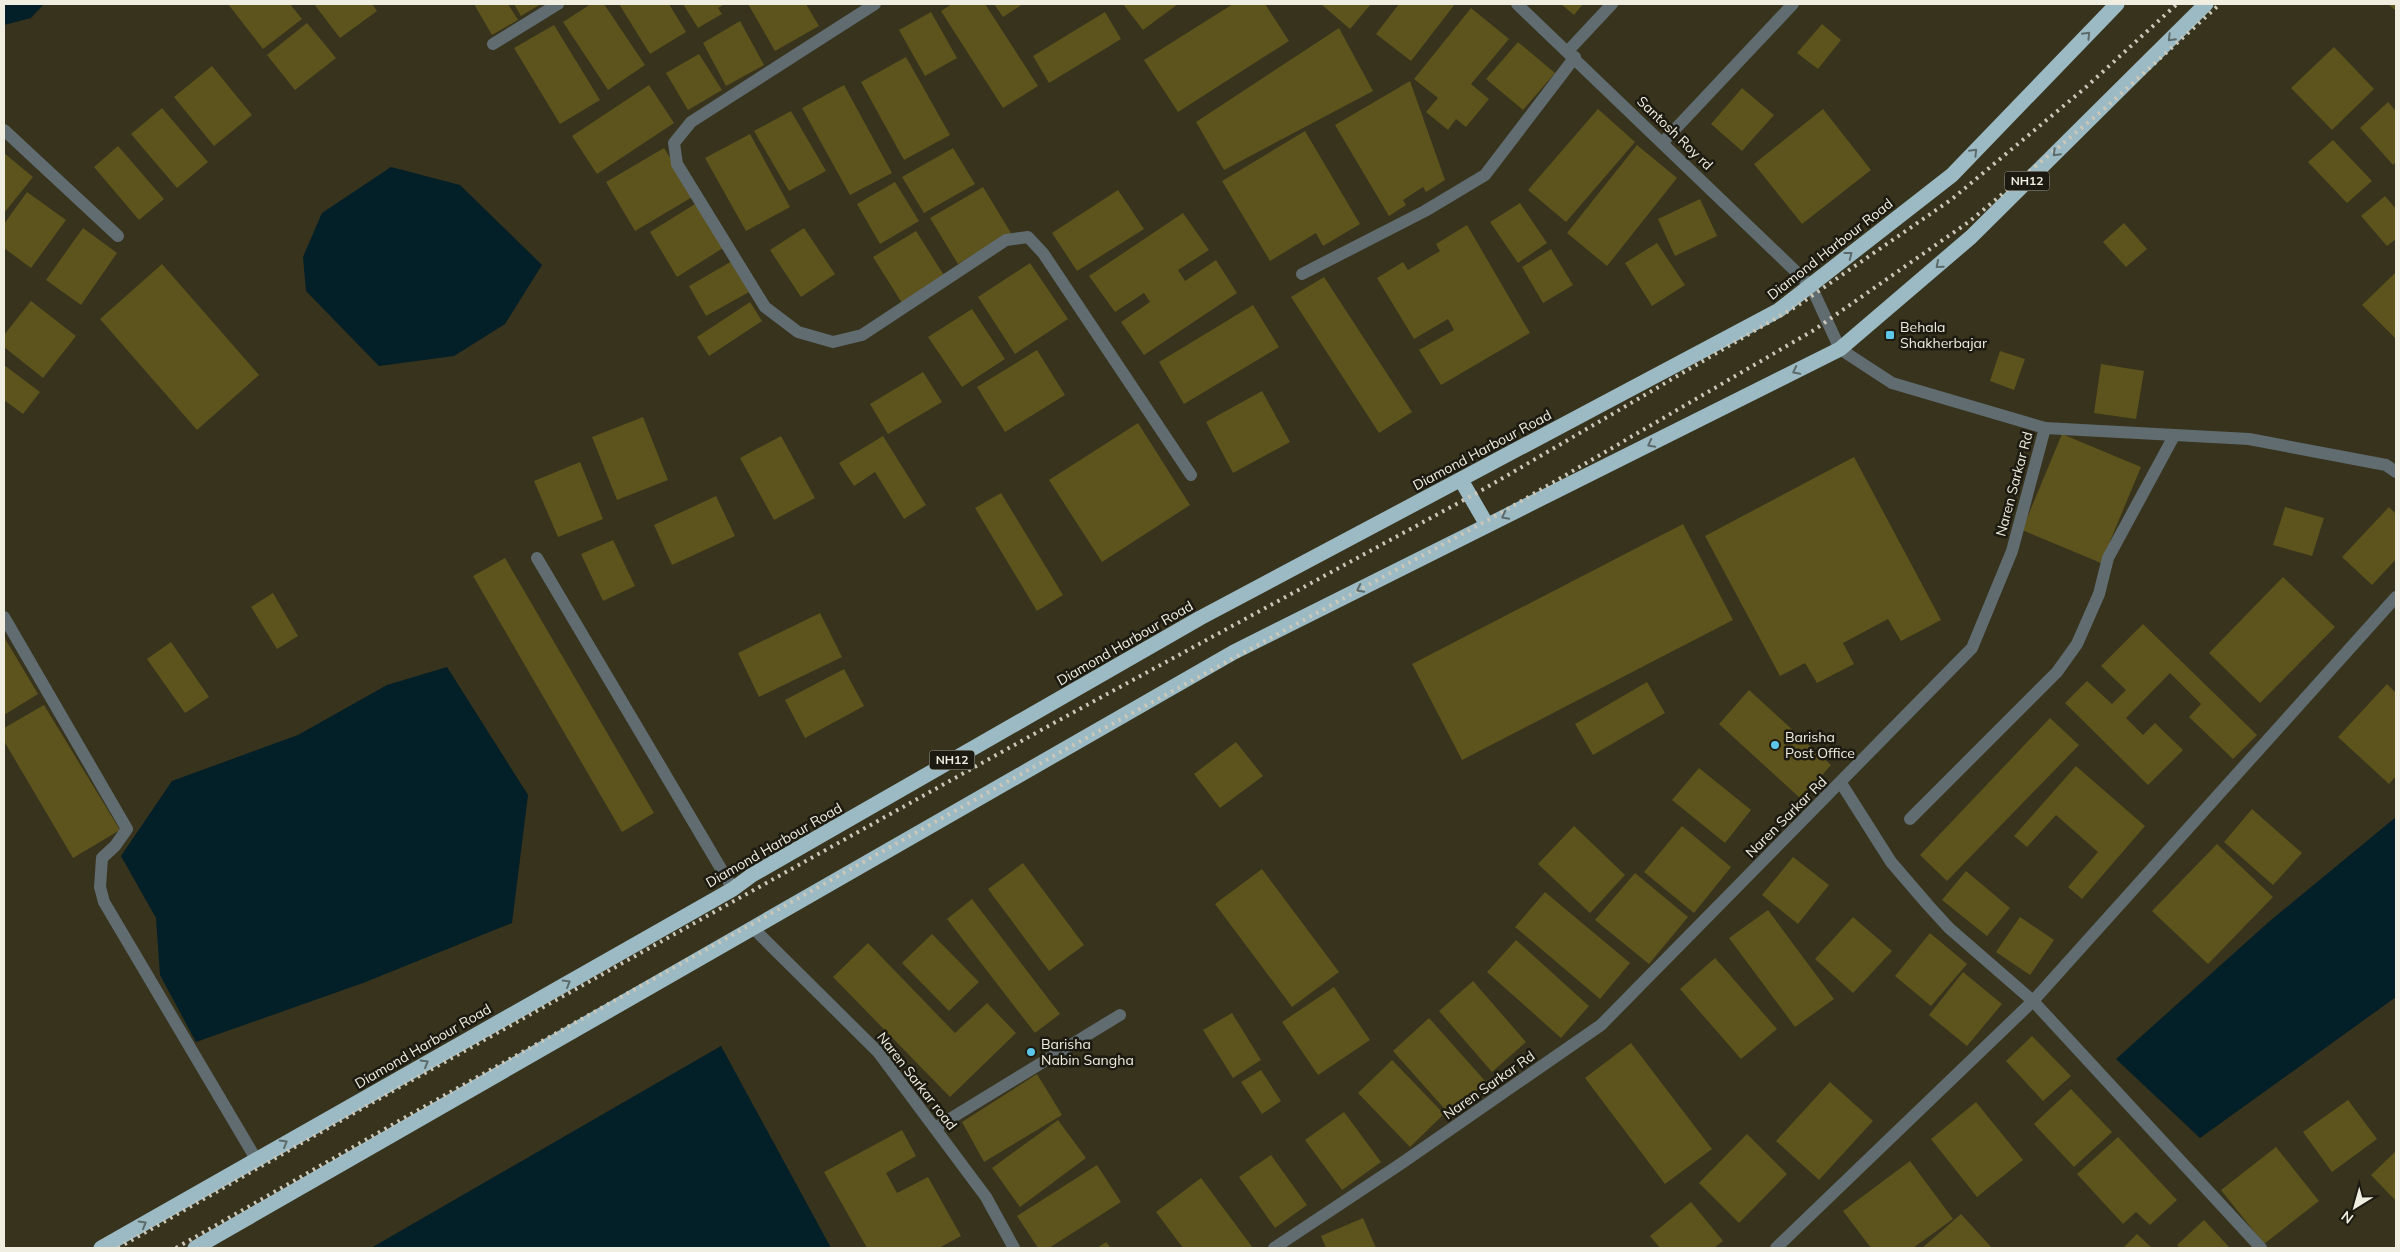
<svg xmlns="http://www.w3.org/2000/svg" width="2400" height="1252" viewBox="0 0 2400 1252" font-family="Mulish,sans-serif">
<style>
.water{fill:#031f27}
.building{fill:#5d531c}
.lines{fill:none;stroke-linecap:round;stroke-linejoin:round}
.lane{stroke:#606c70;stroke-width:12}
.street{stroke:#606c70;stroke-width:12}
.highway{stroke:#9cbac4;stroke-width:15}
.rail{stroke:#cbc8b9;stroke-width:4;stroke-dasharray:2.5 5;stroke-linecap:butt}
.oneway{stroke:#5c6a6a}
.poi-dot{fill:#5cc7e8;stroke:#1c1a11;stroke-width:2}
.labels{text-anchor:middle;stroke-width:5;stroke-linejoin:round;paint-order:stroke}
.shield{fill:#1c1a11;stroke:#b0aea2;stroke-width:1}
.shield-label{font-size:12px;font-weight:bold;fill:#f0eee0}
.street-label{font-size:14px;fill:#f0eee0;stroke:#1c1a11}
.poi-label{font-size:14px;fill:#f0eee0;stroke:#1c1a11;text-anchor:start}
</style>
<rect width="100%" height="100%" fill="#37331d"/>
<g class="water">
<path d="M4 4H44L31 18 4 25Z"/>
<path d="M391 167 460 185 542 265 505 324 454 356 379 366 306 291 303 257 322 213Z"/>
<path d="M447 667 528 795 512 923 363 983 196 1042 160 975 156 918 121 856 172 781 298 735 387 685Z"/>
<path d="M2396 817V997L2200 1138 2116 1059 2271 920Z"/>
<path d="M721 1046 831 1248H371Z"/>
</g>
<g class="building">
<path d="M228 4H290L302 19 263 49Z"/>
<path d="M314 4H372L377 11 340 38Z"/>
<path d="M474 4H508L518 20 492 35Z"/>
<path d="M514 4H541L521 16Z"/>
<path d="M591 4H604L645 65 608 90 563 22Z"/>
<path d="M619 4H669L686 32 650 54Z"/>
<path d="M683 4H725L718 8 722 14 698 28Z"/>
<path d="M748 4H806L819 26 775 51Z"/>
<path d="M952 4H985L1038 86 1003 108 941 11Z"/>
<path d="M994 4H1023L1003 17Z"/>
<path d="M1123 4H1178L1143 30Z"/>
<path d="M1233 4H1265L1289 41 1178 112 1144 60Z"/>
<path d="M1321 4H1371L1350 29Z"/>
<path d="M1399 4H1455L1411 61 1376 34Z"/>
<path d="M1561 4H1583L1574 15Z"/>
<path d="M2388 4H2396V11Z"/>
<path d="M1471 8 1509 39 1471 84 1489 99 1466 127 1456 119 1448 130 1426 112 1438 98 1414 79Z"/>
<path d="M931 12 957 58 925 76 899 30Z"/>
<path d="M1105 12 1121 39 1049 83 1033 56Z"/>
<path d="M740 21 764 65 726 86 703 43Z"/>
<path d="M307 23 336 58 295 90 267 55Z"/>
<path d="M1822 24 1841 40 1818 69 1797 53Z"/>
<path d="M554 25 600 100 560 124 514 48Z"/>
<path d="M1339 28 1373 91 1224 170 1196 122Z"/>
<path d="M1518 42 1555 73 1523 110 1486 79Z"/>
<path d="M2334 47 2374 89 2332 130 2291 88Z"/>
<path d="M699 54 722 90 688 110 666 73Z"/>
<path d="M906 57 950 135 904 160 861 82Z"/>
<path d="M212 66 252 115 214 146 174 97Z"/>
<path d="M1410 81 1445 180 1426 192 1423 187 1403 200 1406 205 1389 216 1335 125Z"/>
<path d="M649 85 674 123 597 174 572 136Z"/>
<path d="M844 85 892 173 850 195 802 108Z"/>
<path d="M1742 88 1774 115 1742 151 1711 124Z"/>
<path d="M2388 102 2396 111V162L2393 165 2360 128Z"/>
<path d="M162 108 208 162 177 188 131 134Z"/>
<path d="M1598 109 1635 142 1566 222 1528 190Z"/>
<path d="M1823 109 1871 170 1802 224 1754 164Z"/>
<path d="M791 111 826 171 789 191 754 131Z"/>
<path d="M1305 131 1360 224 1323 246 1316 233 1270 261 1222 181Z"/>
<path d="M750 134 790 207 746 231 705 158Z"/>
<path d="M2333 140 2372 181 2347 203 2308 162Z"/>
<path d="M1637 145 1677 178 1607 266 1567 233Z"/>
<path d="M118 146 164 199 139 220 94 167Z"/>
<path d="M664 148 694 196 635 231 606 182Z"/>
<path d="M953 148 975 184 924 213 902 177Z"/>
<path d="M4 153 33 177 4 213Z"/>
<path d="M895 182 919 221 880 244 857 204Z"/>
<path d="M983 187 1011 233 958 264 930 218Z"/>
<path d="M1118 190 1144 229 1077 271 1052 233Z"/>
<path d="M27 192 66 220 31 268 4 248V224Z"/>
<path d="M2385 196 2396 209V239L2387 246 2361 216Z"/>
<path d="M1700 199 1717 236 1675 256 1658 219Z"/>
<path d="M1520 203 1547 243 1518 263 1490 222Z"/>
<path d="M695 204 723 248 677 277 650 232Z"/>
<path d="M1183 213 1209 250 1178 270 1185 281 1216 260 1237 293 1144 355 1121 322 1150 302 1144 293 1115 312 1089 276Z"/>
<path d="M2124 223 2147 249 2126 267 2103 242Z"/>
<path d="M1467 225 1530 333 1441 385 1419 350 1454 330 1448 319 1414 339 1377 278 1403 262 1408 270 1440 251 1436 244Z"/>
<path d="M83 228 117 253 81 305 46 280Z"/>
<path d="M804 228 835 274 801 297 770 250Z"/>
<path d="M916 231 945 277 902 303 873 257Z"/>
<path d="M1657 243 1685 285 1652 306 1625 263Z"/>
<path d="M1551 249 1573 285 1543 303 1522 267Z"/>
<path d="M732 261 749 292 706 316 689 286Z"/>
<path d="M1030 263 1068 319 1015 354 978 297Z"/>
<path d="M162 264 259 375 197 430 100 319Z"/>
<path d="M2396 272V339L2362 305Z"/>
<path d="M1324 277 1412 412 1379 433 1291 297Z"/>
<path d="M31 301 76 336 43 378 4 347V335Z"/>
<path d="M750 302 762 321 709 356 697 337Z"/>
<path d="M1253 305 1279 347 1184 404 1159 362Z"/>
<path d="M972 309 1005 359 962 387 928 337Z"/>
<path d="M1037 350 1065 395 1005 432 977 387Z"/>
<path d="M2000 351 2025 359 2014 390 1990 381Z"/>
<path d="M2101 364 2144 371 2136 419 2094 413Z"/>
<path d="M4 365 40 392 23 414 4 400Z"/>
<path d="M923 372 942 402 888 434 870 404Z"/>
<path d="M1262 391 1290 442 1233 473 1206 422Z"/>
<path d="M643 417 668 480 617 500 592 437Z"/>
<path d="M1138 423 1190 505 1102 562 1049 480Z"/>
<path d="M2062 434 2141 467 2101 563 2022 530Z"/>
<path d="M781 436 815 498 774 520 740 458Z"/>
<path d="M883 436 926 505 904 519 875 472 854 486 839 463Z"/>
<path d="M1854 457 1941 620 1901 641 1888 619 1843 643 1854 664 1817 683 1805 663 1780 676 1705 536Z"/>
<path d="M580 462 603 519 558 537 534 481Z"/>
<path d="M1001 493 1063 595 1037 611 975 508Z"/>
<path d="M716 496 735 536 672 565 654 525Z"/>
<path d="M2285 507 2324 518 2312 556 2273 545Z"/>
<path d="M2389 507 2396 514V559L2372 585 2342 557Z"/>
<path d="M1683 524 1733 620 1462 760 1412 664Z"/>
<path d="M613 540 635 586 603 601 581 554Z"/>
<path d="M505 558 654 813 622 832 473 576Z"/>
<path d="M2283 577 2335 627 2260 703 2209 653Z"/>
<path d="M273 593 298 636 277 649 251 607Z"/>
<path d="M820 613 842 657 759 697 738 653Z"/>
<path d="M2143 624 2257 735 2233 759 2189 717 2201 704 2170 673 2126 718 2143 735 2155 723 2183 750 2148 785 2065 703 2087 681 2112 704 2126 690 2101 666Z"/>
<path d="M4 637 38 694 4 715Z"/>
<path d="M171 642 209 697 185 713 147 659Z"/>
<path d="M844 669 864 706 805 738 785 700Z"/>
<path d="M1647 682 1665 713 1593 755 1575 724Z"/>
<path d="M2387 684 2396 693V776L2389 784 2338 737Z"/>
<path d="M1749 690 1831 765 1801 799 1719 724Z"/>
<path d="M44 705 120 830 73 858 4 741V728Z"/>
<path d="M2050 718 2079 745 1947 881 1920 855Z"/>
<path d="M1236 742 1263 776 1220 808 1194 774Z"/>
<path d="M2076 766 2145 826 2082 899 2068 887 2098 852 2056 815 2027 847 2014 836Z"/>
<path d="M1699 768 1751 810 1725 843 1672 800Z"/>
<path d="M2252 809 2302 853 2273 885 2224 842Z"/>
<path d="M1574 826 1625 875 1590 913 1538 864Z"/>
<path d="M1682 826 1731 867 1694 913 1644 872Z"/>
<path d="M2217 844 2273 897 2208 964 2152 911Z"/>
<path d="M1793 857 1829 885 1798 924 1762 895Z"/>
<path d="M1023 863 1084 945 1049 971 988 889Z"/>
<path d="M1262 869 1339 972 1292 1007 1215 904Z"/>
<path d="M1966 871 2010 908 1987 936 1942 900Z"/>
<path d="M1635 873 1688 917 1649 964 1595 920Z"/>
<path d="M1545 892 1630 963 1600 999 1515 927Z"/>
<path d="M972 899 1060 1014 1035 1033 947 919Z"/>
<path d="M1768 910 1834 999 1795 1027 1729 938Z"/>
<path d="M1853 917 1892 951 1853 993 1815 959Z"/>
<path d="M2020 917 2054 940 2030 975 1996 952Z"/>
<path d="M1930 933 1967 964 1931 1006 1895 976Z"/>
<path d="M932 934 979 982 949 1011 902 963Z"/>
<path d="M1516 940 1589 1006 1561 1038 1487 972Z"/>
<path d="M868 943 955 1033 987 1003 1016 1033 950 1097 833 977Z"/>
<path d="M1715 958 1777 1029 1741 1059 1680 989Z"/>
<path d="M1963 972 2002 1004 1967 1046 1929 1015Z"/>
<path d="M1473 981 1526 1042 1492 1072 1439 1011Z"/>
<path d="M1334 987 1370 1040 1318 1075 1282 1022Z"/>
<path d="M1232 1013 1261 1060 1233 1078 1203 1030Z"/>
<path d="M1429 1018 1486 1082 1450 1115 1393 1051Z"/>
<path d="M2032 1036 2071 1076 2043 1101 2006 1061Z"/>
<path d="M1631 1043 1712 1149 1665 1184 1585 1078Z"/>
<path d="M1392 1060 1444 1114 1410 1147 1358 1093Z"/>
<path d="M1261 1070 1281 1101 1262 1114 1241 1082Z"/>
<path d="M1037 1074 1062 1115 984 1162 962 1122Z"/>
<path d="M1830 1082 1873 1121 1819 1180 1776 1141Z"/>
<path d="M2071 1089 2112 1132 2074 1167 2034 1124Z"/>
<path d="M2348 1100 2377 1139 2332 1172 2303 1132Z"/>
<path d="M1976 1102 2023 1160 1977 1197 1931 1139Z"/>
<path d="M1344 1112 1381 1162 1342 1190 1305 1140Z"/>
<path d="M1058 1120 1086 1158 1020 1207 992 1168Z"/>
<path d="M902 1130 916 1156 886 1173 897 1193 928 1177 961 1236 939 1248H867L824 1172Z"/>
<path d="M1747 1134 1787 1174 1739 1223 1699 1183Z"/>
<path d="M2118 1137 2177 1200 2150 1225 2136 1212 2123 1224 2077 1174Z"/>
<path d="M2276 1147 2319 1201 2264 1244 2221 1190Z"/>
<path d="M2396 1151V1201L2371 1175Z"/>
<path d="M1271 1155 1307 1205 1275 1228 1239 1177Z"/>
<path d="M1910 1161 1953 1219 1913 1248H1871L1843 1211Z"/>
<path d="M1097 1165 1121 1202 1049 1248H1038L1017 1216Z"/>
<path d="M1201 1178 1253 1248H1183L1156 1212Z"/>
<path d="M1691 1202 1723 1241 1714 1248H1660L1650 1236Z"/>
<path d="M1961 1214 1992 1248H1922Z"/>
<path d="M1363 1218 1376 1248H1326L1321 1236Z"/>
<path d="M2204 1220 2230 1248H2180L2177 1245Z"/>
<path d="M2137 1234 2152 1248H2123Z"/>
<path d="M1106 1242 1111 1248H1097Z"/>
</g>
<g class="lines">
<path class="lane" d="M537 558 733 889"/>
<g class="street">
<path d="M875 4 691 122 674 143 677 164 765 307 798 332 833 342 862 335 1006 240 1028 237 1043 253 1191 475"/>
<path d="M493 44 558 4"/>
<path d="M1568 51 1612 4"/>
<path d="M4 130 118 236"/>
<path d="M1663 142 1793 4"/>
<path d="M1302 274 1425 211 1485 175 1575 57"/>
<path d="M2045 428 2249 439 2386 465 2396 472"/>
<path d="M4 617 127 829 115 846 102 858 100 887 104 902 256 1159"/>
<path d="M1841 783 1891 862 1928 905 1949 928 2033 1001 2261 1248"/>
<path d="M1910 819 2057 672 2077 644 2099 594 2108 558 2174 436"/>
<path d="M753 928 878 1052 986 1197 1014 1248"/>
<path d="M935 1128 1120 1015"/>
<path d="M1274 1248 1399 1165 1601 1025 1972 648 2012 551 2045 428 1892 383 1840 349 1811 286 1517 4"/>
<path d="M1776 1248 2033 1001 2396 597"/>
</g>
<g class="highway">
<path d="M1461 480 1487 525"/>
<path d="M101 1248 733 889 752 875 1200 618 1779 310 1952 175 2117 4"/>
<path d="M195 1248 1234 652 1840 349 1971 237 2206 4"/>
</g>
<g class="rail">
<path d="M118 1248 398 1088 1052 724 1484 489 1797 306 1952 199 2085 88 2177 4"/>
<path d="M176 1248 413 1113 1066 749 1499 514 1814 330 1970 221 2103 110 2220 4"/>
</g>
</g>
<defs><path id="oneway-chevron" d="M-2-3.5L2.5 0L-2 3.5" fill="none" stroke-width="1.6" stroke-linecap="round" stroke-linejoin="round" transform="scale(1.25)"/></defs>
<g class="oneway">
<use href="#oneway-chevron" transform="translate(2087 35) rotate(-46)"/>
<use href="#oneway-chevron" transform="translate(2171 38) rotate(135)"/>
<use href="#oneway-chevron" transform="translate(1974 152) rotate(-46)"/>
<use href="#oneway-chevron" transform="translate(2056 153) rotate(135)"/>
<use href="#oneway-chevron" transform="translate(1849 255) rotate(-38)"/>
<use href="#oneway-chevron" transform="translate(1939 265) rotate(140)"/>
<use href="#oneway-chevron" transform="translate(1796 371) rotate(153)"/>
<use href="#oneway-chevron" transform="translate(1651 444) rotate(153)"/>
<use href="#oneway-chevron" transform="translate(1505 516) rotate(153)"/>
<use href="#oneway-chevron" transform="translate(1360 589) rotate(153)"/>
<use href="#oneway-chevron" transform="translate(567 983) rotate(-30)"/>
<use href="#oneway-chevron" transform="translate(425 1063) rotate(-30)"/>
<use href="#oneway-chevron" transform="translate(284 1143) rotate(-30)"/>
<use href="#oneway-chevron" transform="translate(143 1224) rotate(-30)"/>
</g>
<g class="poi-dot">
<rect x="1885" y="330" width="10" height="10" rx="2.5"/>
<circle cx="1775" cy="745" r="5"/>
<circle cx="1031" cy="1052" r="5"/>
</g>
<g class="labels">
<g class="shield">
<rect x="2004.5" y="171.5" width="45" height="19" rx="4"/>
<rect x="929.5" y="750.5" width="45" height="19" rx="4"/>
</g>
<g class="shield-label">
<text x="2027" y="185">NH12</text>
<text x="952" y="764">NH12</text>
</g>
<g class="street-label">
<text transform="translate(1675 133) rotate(44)" y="5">Santosh Roy rd</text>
<text transform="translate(1830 249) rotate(-38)" y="5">Diamond Harbour Road</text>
<text transform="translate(1482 450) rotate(-28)" y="5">Diamond Harbour Road</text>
<text transform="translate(2014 484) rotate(-75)" y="5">Naren Sarkar Rd</text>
<text transform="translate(1125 643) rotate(-30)" y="5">Diamond Harbour Road</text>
<text transform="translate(1786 817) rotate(-45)" y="5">Naren Sarkar Rd</text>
<text transform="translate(774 845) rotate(-30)" y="5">Diamond Harbour Road</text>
<text transform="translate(423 1046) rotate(-30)" y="5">Diamond Harbour Road</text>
<text transform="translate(917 1081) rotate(52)" y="5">Naren Sarkar road</text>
<text transform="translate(1489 1085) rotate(-35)" y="5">Naren Sarkar Rd</text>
</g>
<g class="poi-label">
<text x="1900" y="332">Behala<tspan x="1900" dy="16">Shakherbajar</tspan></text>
<text x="1785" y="742">Barisha<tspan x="1785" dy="16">Post Office</tspan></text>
<text x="1041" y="1049">Barisha<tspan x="1041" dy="16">Nabin Sangha</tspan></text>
</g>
</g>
<rect width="2400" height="1252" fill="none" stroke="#f0eee0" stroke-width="10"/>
<g transform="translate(2355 1207) rotate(217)" stroke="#1c1a11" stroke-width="4" paint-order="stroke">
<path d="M0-4L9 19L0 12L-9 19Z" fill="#f0eee0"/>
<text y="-8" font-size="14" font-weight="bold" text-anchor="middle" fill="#f0eee0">N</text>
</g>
</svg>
